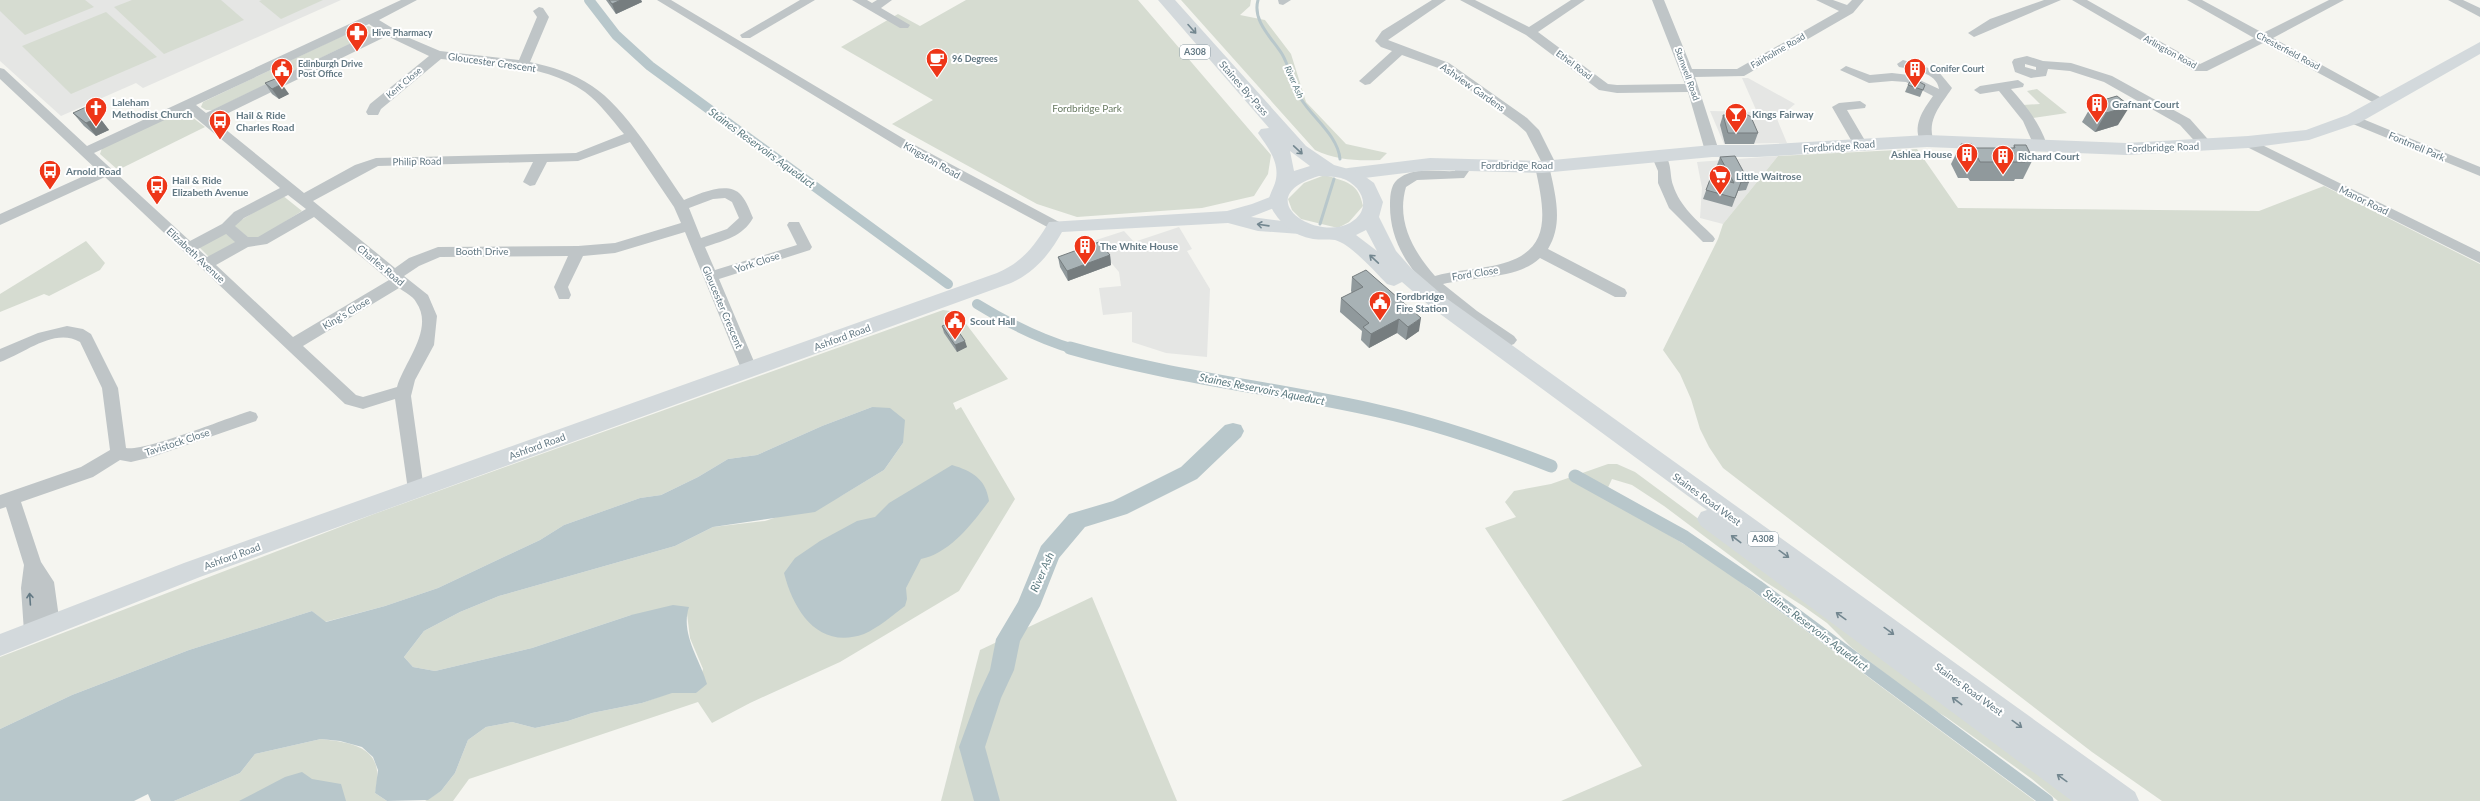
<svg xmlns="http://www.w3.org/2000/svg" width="2480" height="801" viewBox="0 0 2480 801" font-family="Lato,sans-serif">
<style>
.built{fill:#e5e6e4}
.green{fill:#d6dcd1}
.water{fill:#b8c7cb}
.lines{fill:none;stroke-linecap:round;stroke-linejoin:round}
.stream{stroke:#b8c7cb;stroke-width:3}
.canal-far1{stroke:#b8c7cb;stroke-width:10}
.canal{stroke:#b8c7cb;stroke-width:13}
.river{fill:#b8c7cb;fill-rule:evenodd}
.minor{fill:#bfc5c7;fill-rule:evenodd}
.major{fill:#d3d9dc;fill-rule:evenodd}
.highway{fill:#d3d9dc;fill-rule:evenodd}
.wall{fill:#90999c}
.shaded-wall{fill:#767d7f}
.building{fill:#a8b2b5;stroke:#767d7f}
.oneway{stroke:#738790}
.oneway2{stroke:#627883}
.labels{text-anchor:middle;stroke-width:4;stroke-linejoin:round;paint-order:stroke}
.far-poi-label{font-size:9px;font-weight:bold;fill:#627883;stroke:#fff;text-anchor:start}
.far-street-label{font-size:9px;fill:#627883;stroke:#fff}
.shield{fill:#fff;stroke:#91a0a8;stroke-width:1}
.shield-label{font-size:9px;font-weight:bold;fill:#627883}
.far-water-label{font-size:9px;font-style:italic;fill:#5d7b81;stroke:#fff}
.street-label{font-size:10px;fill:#627883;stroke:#fff}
.poi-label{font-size:10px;font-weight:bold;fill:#627883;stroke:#fff;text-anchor:start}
.park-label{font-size:10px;fill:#687a61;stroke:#fff}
.water-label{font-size:11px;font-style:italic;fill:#5d7b81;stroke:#fff}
</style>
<rect width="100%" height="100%" fill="#f5f5f0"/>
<g class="built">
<path d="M0 0H341L143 88 136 83 61 116 0 61Z"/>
<path d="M1742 78H1748L1795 104 1777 119 1787 143 1724 144 1710 111 1757 112Z"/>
<path d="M1778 156 1723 224 1700 218 1702 188 1697 162Z"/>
<path d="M1179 227 1192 249 1187 251 1210 289 1207 357 1166 353 1132 342V312L1103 315 1099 288 1121 286 1119 272 1093 241 1124 231 1134 242Z"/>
</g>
<g class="green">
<path d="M0 0H85L94 7 25 35 0 11Z"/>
<path d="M132 0H221L244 20 164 54 114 7Z"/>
<path d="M262 0H323L281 19 259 1Z"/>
<path d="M966 0H1138L1271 155 1268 174 1254 196 1202 208 1077 217 1037 204 892 124 933 100 841 47 898 14 920 26Z"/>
<path d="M1181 0H1251L1250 6 1240 15 1265 20 1291 54 1306 102 1346 144 1387 153 1380 160C1358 161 1335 160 1315 150Z"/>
<path d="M106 12 157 57 71 94 22 46Z"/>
<path d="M369 26 375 30 372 33 213 110H206L201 107 203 102 359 28Z"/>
<path d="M2037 89 2067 113 2033 118 2023 105 2040 104 2027 91Z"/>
<path d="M176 113 188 114 205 127 118 170 100 154 102 148Z"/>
<path d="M1917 149 1958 208 2259 211 2324 186 2480 264V801H2162L2092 752 1723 468 1709 447 1700 429 1691 399 1680 374 1663 350 1718 239 1723 224 1778 156Z"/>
<path d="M1325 175C1346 182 1358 182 1363 206L1349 222 1338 228 1301 219 1292 210 1288 199 1304 183Z"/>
<path d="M282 195 302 211 259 238 250 239 233 225Z"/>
<path d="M225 233 236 242 209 257 199 247Z"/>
<path d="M86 241 105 263 100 270 49 296 44 294 0 312V294Z"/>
<path d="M943 310 957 312 1008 379 953 403 956 410 961 407 1015 499 959 591 840 662 750 703 712 723 698 702 469 779 453 801H425L441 791 455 773 468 740 486 727 512 722 535 728 568 721 592 713 642 703 672 692 696 693 703 669 690 638 687 614 631 615 532 648 435 671 413 667 404 657 424 631 460 612 499 596 675 546 713 527 765 521 841 496 884 470 903 443 872 407 822 426 757 455 728 459 698 477 661 495 640 498 564 525 540 540 438 588 385 606 325 622 312 611 189 650 72 695 0 729V657L374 514Z"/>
<path d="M1608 464H1617L1635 472 2080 801H2058L2032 779 1946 717 1927 706 1851 647 1827 623 1803 606 1764 581 1664 506 1632 485 1612 479 1604 496 1712 561 2035 801H1561L1642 766 1485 528 1516 517 1505 502 1514 491 1551 484Z"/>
<path d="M1092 597 1177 801H941L980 650Z"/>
<path d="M321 739C357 743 386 749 375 793L387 801H174L240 773 255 754Z"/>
</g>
<g class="water">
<path d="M872 407 890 408 905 420 903 443 884 470 815 512 713 527 675 546 499 596 460 612 424 631 404 657 413 667 435 671 532 648 631 615 673 605 689 607C680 634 700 659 707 684L696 693H672L642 703 592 713 568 721 535 728 512 722 486 727 468 740 455 773 441 791 428 800 387 801 375 793 378 770 373 757 362 747 340 741 321 739 255 754 240 773 174 801H151L148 794 134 801H0V729L72 695 189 650 312 611 326 622 385 606 438 588 540 540 564 525 640 498 661 495 698 477 728 459 757 455 822 426Z"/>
<path d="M952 465C972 471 986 479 989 501 972 524 950 553 921 559L906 588 907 599 905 606C893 615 878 628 864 634 819 650 794 612 784 573L795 558 820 541 857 521 875 517 889 503Z"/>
<path d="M302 772 312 779 341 784 346 801H239L285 777Z"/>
</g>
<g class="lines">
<g class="stream">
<path d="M1258 0C1252 21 1272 38 1282 54 1290 67 1292 85 1301 99 1313 118 1338 136 1340 159"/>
<path d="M1320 224 1334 179"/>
</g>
<g class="canal-far1">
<path d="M589 0 616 35 650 66 948 284"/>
<path d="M977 304C1008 323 1039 339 1074 349"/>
</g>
<g class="canal">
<path d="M1070 348C1171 377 1276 388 1378 411 1437 424 1495 444 1551 466"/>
<path d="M1575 476 1685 537 1757 586 2047 801"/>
</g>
<path class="river" d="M1233 423 1241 425 1244 431 1241 437 1197 479 1127 514 1085 527 1059 558 1040 606 1020 641 1014 670 1001 698 985 747 1000 801H974L959 747 977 698 990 670 996 639 1018 602 1041 546 1069 514 1113 501 1181 467 1225 425Z"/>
<g class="minor">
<path d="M401 0H417L379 20 407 37 440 51 519 60 537 17 533 11 539 7 543 8 549 17 530 62C552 67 573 73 592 86 625 107 661 167 684 200 699 194 728 180 741 195 747 202 750 211 753 218 742 237 725 240 705 247L715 270 797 245 787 225 789 222H799L812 247 810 250 719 279 758 371 756 375H744L742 371 685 232 615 253 583 256 568 287 571 295 569 299H559L554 287 568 256 440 257 419 266 404 276 428 295 437 316 434 345 415 380 411 396 424 490 422 495 416 497 410 495 408 490 395 399 363 409 345 404 105 177 0 225V214L97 170 0 79V68L4 69 87 146ZM369 24 378 30 206 113 196 105ZM387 36 429 56 370 104 366 112 368 115H378L381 109 441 59C488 64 545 63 585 92 600 103 612 120 624 134L576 153 376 158 355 165 304 193 214 120ZM186 110 280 188 234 212 222 224 190 241 94 153ZM630 142 674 207 681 223 615 243 578 246 438 247 409 258 395 268 313 201 378 166 533 162 523 182 530 186 535 185 547 162 578 161ZM288 195 306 209 258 237H248L235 226 244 218ZM725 198 732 202 739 218 727 229 701 238 689 208 713 199ZM314 217 389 280 293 337 216 265 248 247 267 244ZM226 234 235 242 207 257 198 249ZM399 288C404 292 413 296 416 302 435 329 404 362 397 387L363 397 356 395 303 346Z"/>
<path d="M657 0H671L911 143 1061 223 1063 226 1056 231 1051 229 902 149Z"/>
<path d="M800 0H815L750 38H742L740 35Z"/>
<path d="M852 0H867L872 3 877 0H892L881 8 910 25 908 28H900Z"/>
<path d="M1278 0H1291L1283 5 1279 4Z"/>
<path d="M1432 0H1446L1388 40 1449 63 1527 118 1539 130 1557 166 1550 170C1556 197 1563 225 1548 249L1625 289 1627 293 1625 297H1615L1540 258C1519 279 1471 277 1443 284L1477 311 1514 336 1517 340 1514 344 1509 346C1497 342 1486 332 1475 325 1433 296 1389 259 1390 204 1390 194 1391 182 1401 177 1417 167 1437 172 1455 171L1457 162 1462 161 1469 165V171L1464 178 1417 180 1406 187C1396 221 1413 251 1435 276 1452 271 1469 270 1486 267 1552 257 1547 220 1535 167L1542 163 1526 132 1517 124 1441 69 1402 55 1370 84 1365 85 1359 81 1392 51 1381 47 1375 41 1382 31Z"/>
<path d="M1460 0H1475L1529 27 1571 0H1585L1538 32 1608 84 1617 85 1685 84 1652 0H1664L1692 69H1737L1839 11 1816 0H1833L1847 5 1852 0H1864L1853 13 1744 76 1695 77 1719 151 1712 155 1705 151 1688 92 1617 93 1599 90 1526 35Z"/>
<path d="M2044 0H2061L1974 37 1968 33 1990 19Z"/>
<path d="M2072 0H2087L2200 64 2254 38 2187 0H2202L2263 33 2329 0H2344L2273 38 2389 102 2388 105H2378L2263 43 2207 71H2194Z"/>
<path d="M2448 0H2463L2480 8V17Z"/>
<path d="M2027 56 2043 61 2071 63 2112 76 2190 119 2213 145 2206 149 2201 148 2180 125 2104 82 2070 71 2048 69 2046 76 2031 78 2015 72 2012 62 2014 59ZM2025 64 2036 67V70L2025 67Z"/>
<path d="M1903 60 1938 71 1952 88C1941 105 1926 120 1934 141L1932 144H1922C1911 127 1923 110 1933 96L1906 82 1892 81 1869 83 1840 70 1846 66 1870 75 1892 73 1909 75 1939 89C1937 72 1912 70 1899 67L1897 64Z"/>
<path d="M2018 80 2024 84 2023 87 2011 89C2026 106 2040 123 2047 145L2045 148H2035L2023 121 1999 91 1980 94 1974 90 1980 86Z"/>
<path d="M1860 101 1866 105 1865 108 1847 110 1867 144 1860 148 1855 147 1832 107 1839 103Z"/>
<path d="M2353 115 2480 167V176L2348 122 2346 119 2348 116Z"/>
<path d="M2248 138 2480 252V263L2243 145 2241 142Z"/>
<path d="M1659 153C1673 156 1669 174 1673 185 1680 207 1697 220 1713 236L1715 239 1713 242H1703L1669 208 1658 183V171L1652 157Z"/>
<path d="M67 326 83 329 91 334 118 388 126 448C144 452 227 418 250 411L256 413 258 417 256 421 152 457 131 462 120 460 93 477 21 502 41 562 54 582 60 625 57 631 51 633 45 631 41 622 42 632 39 638 33 640 27 638 24 632 21 588 24 565 6 507 0 509V495L81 467 110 450 102 388 80 342C54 327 24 354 0 362V349L38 333Z"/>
</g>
<g class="major">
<path d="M2480 42V54L2359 123 2309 140 2248 148 2126 155 1927 147 1757 157H1712L1542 173 1430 170 1348 180 1342 178 1339 174 1342 170 1348 168 1430 158 1542 161 1712 145H1757L1927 135 2126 143 2248 136 2306 130 2347 115Z"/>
<path d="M1278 194 1284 196 1287 200 1284 204 1251 217 1307 224 1309 228 1307 232 1300 234 1258 231 1228 223 1062 232C1049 255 1035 272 1011 283L200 577 0 656V634L184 563 997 273C1023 262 1035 245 1049 222L1227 211 1252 204Z"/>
</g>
<path class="highway" d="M1158 0H1175L1306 146 1334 165 1359 172 1374 183 1383 202 1379 217 1396 251 1411 268 1446 298 2135 792 2139 801H2072L1701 526 1697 519 1701 512 1707 510 1432 308 1402 282 1394 286 1387 284C1375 272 1351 244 1335 240 1328 239 1320 240 1313 239 1291 235 1277 221 1268 201 1270 194 1273 189 1275 183 1281 163 1268 148 1258 133L1261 129 1269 128ZM1290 151 1310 166 1294 171ZM1319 176C1326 177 1334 176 1341 178 1363 185 1373 210 1350 223 1315 242 1248 197 1319 176ZM1366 230 1377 251 1356 235Z"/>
</g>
<g class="wall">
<path d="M606 0H641L642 2 616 14Z"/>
<path d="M265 83 289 94 279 99 272 94Z"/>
<path d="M1908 85H1925L1920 97 1905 92Z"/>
<path d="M2117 96 2118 125 2095 132 2082 122 2093 103Z"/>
<path d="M73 113 99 117 109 130 96 136 84 126Z"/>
<path d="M1723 115 1758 133 1754 144H1725L1720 125Z"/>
<path d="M1961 144 1974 148H2013L2014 145 2033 159 2023 179H2015L2014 181H1970L1968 178H1958L1951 164Z"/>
<path d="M1720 157 1749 182 1746 190 1738 191 1732 207 1703 199 1711 177 1725 181 1717 165Z"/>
<path d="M1110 255 1111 265 1068 281 1060 267 1058 257Z"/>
<path d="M1352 277 1419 331 1406 340 1397 333 1369 348 1361 340 1362 331 1340 312 1341 298 1352 293 1351 291Z"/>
<path d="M942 326 967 347 957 352 944 333Z"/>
</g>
<g class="shaded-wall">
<path d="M621 0H641L642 2 616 14 612 4Z"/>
<path d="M282 84 289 94 279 99 272 89Z"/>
<path d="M2130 106 2118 125 2095 132 2106 113Z"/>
<path d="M99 117 109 130 96 136 86 123Z"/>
<path d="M1110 255 1111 265 1068 281 1067 271Z"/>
<path d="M1421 318 1419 331 1406 340 1408 327Z"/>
<path d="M1399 319 1397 333 1369 348 1371 334Z"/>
<path d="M965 341 967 347 957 352 955 345Z"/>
</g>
<g class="building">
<path d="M609 0H621L612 4Z"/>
<path d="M1912 78 1925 85 1923 90 1908 85Z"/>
<path d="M275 79 282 84 272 89 265 83Z"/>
<path d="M2117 96 2130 106 2106 113 2093 103Z"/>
<path d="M86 107 99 117 86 123 73 113Z"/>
<path d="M1723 115H1748L1751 117 1758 133H1728Z"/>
<path d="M1961 144H1972L1974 148H2015L2014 145H2026L2033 159H2024L2025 162H1980L1978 158H1968Z"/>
<path d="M1735 156 1749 182H1741L1735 198 1706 190 1711 177 1734 183 1720 157Z"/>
<path d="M1099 242 1110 255 1067 271 1058 257Z"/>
<path d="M1366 270 1421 318 1408 327 1399 319 1371 334 1363 327 1369 323 1341 298 1363 287 1352 277Z"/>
<path d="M952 322 965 341 955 345 942 326Z"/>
</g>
<defs><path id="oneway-shaft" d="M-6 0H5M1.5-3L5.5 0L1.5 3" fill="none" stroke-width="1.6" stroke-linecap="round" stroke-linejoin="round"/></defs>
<g class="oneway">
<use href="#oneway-shaft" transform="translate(1192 29) rotate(48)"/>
<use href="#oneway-shaft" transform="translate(1298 150) rotate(43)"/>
<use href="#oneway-shaft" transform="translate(1263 225) rotate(-172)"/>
<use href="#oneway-shaft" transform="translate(1374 259) rotate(-137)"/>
<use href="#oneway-shaft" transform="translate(1736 539) rotate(-143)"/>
<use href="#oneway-shaft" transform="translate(1784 554) rotate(36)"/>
<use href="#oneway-shaft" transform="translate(1841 616) rotate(-144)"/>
<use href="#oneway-shaft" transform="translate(1889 631) rotate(36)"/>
<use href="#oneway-shaft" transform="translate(1957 701) rotate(-143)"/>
<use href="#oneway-shaft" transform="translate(2017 724) rotate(36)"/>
<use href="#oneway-shaft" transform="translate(2062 778) rotate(-144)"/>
</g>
<use class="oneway2" href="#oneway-shaft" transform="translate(30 599) rotate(-94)"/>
<defs>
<g id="pharmacy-pin" transform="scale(1.15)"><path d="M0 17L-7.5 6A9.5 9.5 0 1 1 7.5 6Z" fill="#ee3618" stroke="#fff"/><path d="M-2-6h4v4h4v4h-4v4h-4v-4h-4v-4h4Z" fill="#fff"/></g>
<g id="cafe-pin" transform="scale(1.15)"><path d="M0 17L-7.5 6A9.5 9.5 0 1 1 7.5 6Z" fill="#ee3618" stroke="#fff"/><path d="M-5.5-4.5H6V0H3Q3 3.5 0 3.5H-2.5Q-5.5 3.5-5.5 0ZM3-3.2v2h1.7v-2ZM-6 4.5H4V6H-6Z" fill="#fff"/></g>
<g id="civic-pin" transform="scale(1.15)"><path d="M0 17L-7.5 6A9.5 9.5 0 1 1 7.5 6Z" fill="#ee3618" stroke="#fff"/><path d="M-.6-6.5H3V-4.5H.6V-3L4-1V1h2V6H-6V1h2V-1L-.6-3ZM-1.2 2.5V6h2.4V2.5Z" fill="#fff"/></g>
<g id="building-pin" transform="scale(1.15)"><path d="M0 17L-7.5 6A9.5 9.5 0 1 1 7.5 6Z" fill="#ee3618" stroke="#fff"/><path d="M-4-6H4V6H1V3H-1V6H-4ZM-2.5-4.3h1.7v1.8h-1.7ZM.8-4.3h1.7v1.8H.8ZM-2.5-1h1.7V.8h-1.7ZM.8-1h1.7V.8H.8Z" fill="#fff"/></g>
<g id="church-pin" transform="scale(1.15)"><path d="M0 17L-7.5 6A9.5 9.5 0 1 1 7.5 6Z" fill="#ee3618" stroke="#fff"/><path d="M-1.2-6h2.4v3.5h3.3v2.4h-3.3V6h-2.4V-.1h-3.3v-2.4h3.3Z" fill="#fff"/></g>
<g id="bar-pin" transform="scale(1.15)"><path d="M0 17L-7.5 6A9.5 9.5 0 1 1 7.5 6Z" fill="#ee3618" stroke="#fff"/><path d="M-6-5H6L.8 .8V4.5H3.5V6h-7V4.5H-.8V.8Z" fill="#fff"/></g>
<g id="bus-pin" transform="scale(1.15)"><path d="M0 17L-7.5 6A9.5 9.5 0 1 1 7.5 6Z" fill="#ee3618" stroke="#fff"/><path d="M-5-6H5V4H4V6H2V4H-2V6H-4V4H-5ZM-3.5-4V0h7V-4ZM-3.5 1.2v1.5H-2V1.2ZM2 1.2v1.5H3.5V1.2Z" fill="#fff"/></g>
<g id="supermarket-pin" transform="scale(1.15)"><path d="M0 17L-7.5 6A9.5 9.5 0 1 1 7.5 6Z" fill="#ee3618" stroke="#fff"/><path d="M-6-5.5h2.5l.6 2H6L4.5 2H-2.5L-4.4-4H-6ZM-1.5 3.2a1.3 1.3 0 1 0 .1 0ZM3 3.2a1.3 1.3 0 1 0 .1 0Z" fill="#fff"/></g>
</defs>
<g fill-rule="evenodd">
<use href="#pharmacy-pin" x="357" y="33"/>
<use href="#cafe-pin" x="937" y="59"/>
<use href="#civic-pin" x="282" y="69"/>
<use href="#building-pin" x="1915" y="69"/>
<use href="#building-pin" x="2097" y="104"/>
<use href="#church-pin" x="96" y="108"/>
<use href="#bar-pin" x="1736" y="114"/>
<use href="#bus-pin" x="220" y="121"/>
<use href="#building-pin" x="1967" y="154"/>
<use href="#building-pin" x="2003" y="156"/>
<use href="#bus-pin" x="50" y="171"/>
<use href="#supermarket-pin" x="1720" y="176"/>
<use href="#bus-pin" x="157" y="186"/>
<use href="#building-pin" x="1085" y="246"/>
<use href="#civic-pin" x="1380" y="302"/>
<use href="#civic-pin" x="955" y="321"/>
</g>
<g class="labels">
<g class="far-poi-label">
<text x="372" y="36">Hive Pharmacy</text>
<text x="952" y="62">96 Degrees</text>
<text x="298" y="67">Edinburgh Drive<tspan x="298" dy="10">Post Office</tspan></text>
<text x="1930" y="72">Conifer Court</text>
</g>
<g class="far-street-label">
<text transform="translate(1778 51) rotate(-30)" y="3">Fairholme Road</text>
<text transform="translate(2288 51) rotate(28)" y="3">Chesterfield Road</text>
<text transform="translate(2170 52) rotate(29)" y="3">Arlington Road</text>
<text transform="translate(1574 65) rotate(37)" y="3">Ethel Road</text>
<text transform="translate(1687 74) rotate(70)" y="3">Stanwell Road</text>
<text transform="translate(404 83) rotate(-40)" y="3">Kent Close</text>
</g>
<g class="shield">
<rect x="1180" y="45" width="30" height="14" rx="3"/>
<rect x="1748" y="532" width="30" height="14" rx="3"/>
</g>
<g class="shield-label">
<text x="1195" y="55">A308</text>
<text x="1763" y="542">A308</text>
</g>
<g class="far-water-label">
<text transform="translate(1294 82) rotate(66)" y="3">River Ash</text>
</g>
<g class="street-label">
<text transform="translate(492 62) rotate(8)" y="4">Gloucester Crescent</text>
<text transform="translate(1473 87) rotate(35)" y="4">Ashview Gardens</text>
<text transform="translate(1244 88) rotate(49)" y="4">Staines By-Pass</text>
<text transform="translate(1839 146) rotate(-4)" y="4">Fordbridge Road</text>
<text transform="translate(2417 146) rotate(23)" y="4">Fontmell Park</text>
<text transform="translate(2163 147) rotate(-2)" y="4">Fordbridge Road</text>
<text transform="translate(932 160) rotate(30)" y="4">Kingston Road</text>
<text transform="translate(417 161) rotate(-1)" y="4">Philip Road</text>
<text x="1517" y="169">Fordbridge Road</text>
<text transform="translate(2364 200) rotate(26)" y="4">Manor Road</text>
<text x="482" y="255">Booth Drive</text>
<text transform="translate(196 255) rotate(43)" y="4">Elizabeth Avenue</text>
<text transform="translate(757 262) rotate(-18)" y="4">York Close</text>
<text transform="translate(381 265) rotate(40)" y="4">Charles Road</text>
<text transform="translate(1475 273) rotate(-9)" y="4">Ford Close</text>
<text transform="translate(723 307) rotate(67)" y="4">Gloucester Crescent</text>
<text transform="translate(346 313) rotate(-31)" y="4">King's Close</text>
<text transform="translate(842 337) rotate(-20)" y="4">Ashford Road</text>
<text transform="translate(177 442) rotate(-18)" y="4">Tavistock Close</text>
<text transform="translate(537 446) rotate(-20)" y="4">Ashford Road</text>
<text transform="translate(1707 499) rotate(36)" y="4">Staines Road West</text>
<text transform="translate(232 556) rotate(-20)" y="4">Ashford Road</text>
<text transform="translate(1969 689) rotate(36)" y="4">Staines Road West</text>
</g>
<g class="poi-label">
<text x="112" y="106">Laleham<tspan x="112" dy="12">Methodist Church</tspan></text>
<text x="2112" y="108">Grafnant Court</text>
<text x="1752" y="118">Kings Fairway</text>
<text x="236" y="119">Hail &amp; Ride<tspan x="236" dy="12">Charles Road</tspan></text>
<text x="1952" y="158" text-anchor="end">Ashlea House</text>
<text x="2018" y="160">Richard Court</text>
<text x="66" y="175">Arnold Road</text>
<text x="1736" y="180">Little Waitrose</text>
<text x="172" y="184">Hail &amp; Ride<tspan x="172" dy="12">Elizabeth Avenue</tspan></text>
<text x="1100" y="250">The White House</text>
<text x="1396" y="300">Fordbridge<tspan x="1396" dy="12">Fire Station</tspan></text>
<text x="970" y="325">Scout Hall</text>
</g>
<g class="park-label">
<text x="1087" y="112">Fordbridge Park</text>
</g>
<g class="water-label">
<text transform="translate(762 148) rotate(36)" y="4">Staines Reservoirs Aqueduct</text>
<text transform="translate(1262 389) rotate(11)" y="4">Staines Reservoirs Aqueduct</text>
<text transform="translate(1042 572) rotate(-66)" y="4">River Ash</text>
<text transform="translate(1816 630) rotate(37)" y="4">Staines Reservoirs Aqueduct</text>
</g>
</g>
</svg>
